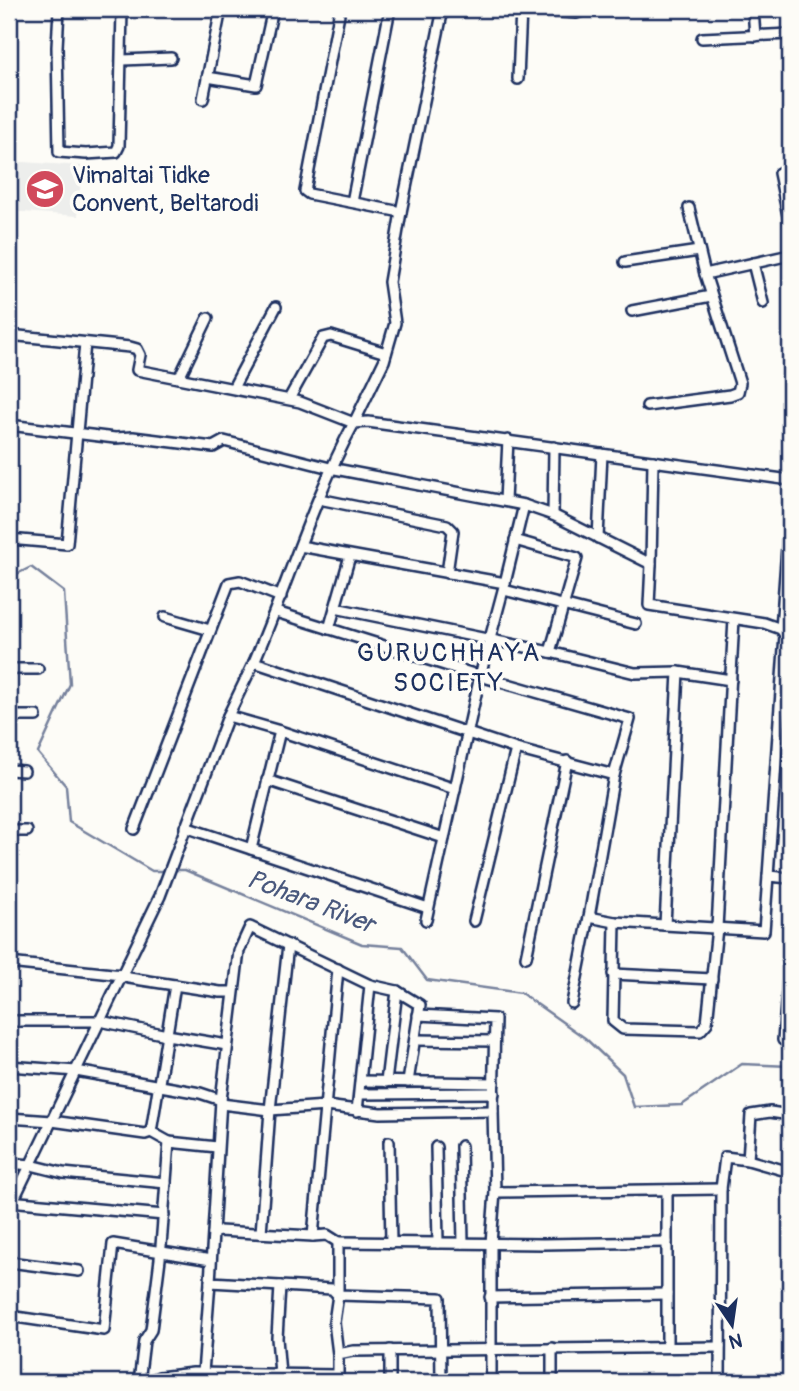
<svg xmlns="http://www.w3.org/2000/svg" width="799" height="1391" viewBox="0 0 799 1391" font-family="Pangolin,sans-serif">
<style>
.built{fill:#edeeec}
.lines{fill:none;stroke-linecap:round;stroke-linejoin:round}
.stream{stroke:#76819c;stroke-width:2.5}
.minor-casing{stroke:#1b2f5e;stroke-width:14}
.minor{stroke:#fdfcf7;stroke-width:9}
.labels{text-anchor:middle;stroke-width:7;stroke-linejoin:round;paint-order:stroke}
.poi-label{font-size:24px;fill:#1b2f5e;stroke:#fdfcf7;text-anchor:start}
.neighbourhood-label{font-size:26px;letter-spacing:2px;fill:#1b2f5e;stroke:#fdfcf7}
.water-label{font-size:26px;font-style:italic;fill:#49587d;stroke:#fdfcf7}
</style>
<rect width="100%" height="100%" fill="#fdfcf7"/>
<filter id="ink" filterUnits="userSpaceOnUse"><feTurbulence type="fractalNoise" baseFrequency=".0143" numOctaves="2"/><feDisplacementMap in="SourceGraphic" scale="14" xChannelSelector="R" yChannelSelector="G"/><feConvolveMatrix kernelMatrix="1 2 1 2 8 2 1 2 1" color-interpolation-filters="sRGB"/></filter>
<g filter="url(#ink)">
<path class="built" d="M9 161 82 166 78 216 9 211Z"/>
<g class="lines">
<g class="stream">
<path d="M9 578 31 567 64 592 70 684 38 753 66 786 69 822 152 871H167"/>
<path d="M174 870H185L362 944 402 947 427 980 521 993 585 1038 623 1074 634 1107 682 1105 742 1064 790 1066"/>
</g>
<g class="minor-casing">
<g id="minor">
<path d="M59 9 57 47 59 152 86 154 116 152 119 146 122 9"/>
<path d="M518 9 576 13 588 9"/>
<path d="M753 9 755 36"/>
<path d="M702 38 790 34"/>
<path d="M123 60 171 58"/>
<path d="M207 77 256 85 273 9"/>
<path d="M518 79 521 9"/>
<path d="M203 99 221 9"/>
<path d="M779 173 790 225"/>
<path d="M352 202 390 9"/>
<path d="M401 212 443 9"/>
<path d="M625 262 699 251"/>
<path d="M753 263 763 303"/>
<path d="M705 274 790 255"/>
<path d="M632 311 711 296"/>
<path d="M9 335 130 347 137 349 140 355 137 370 300 402 354 423 384 361 395 323 389 282 401 212 309 194 305 191 340 9"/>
<path d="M179 378 208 318"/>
<path d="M233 388 276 307"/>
<path d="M289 399 323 338 331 336 386 353"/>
<path d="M647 406 730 395 738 392 740 383 705 274 689 208"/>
<path d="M9 425 115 438 133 437 213 447 224 441 330 468 524 505 505 583"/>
<path d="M319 499 447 525 453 531 447 573"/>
<path d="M505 501 508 440"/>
<path d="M524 505 553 515 651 564 649 605 764 623 781 629 785 635 768 876"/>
<path d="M553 515 554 447"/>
<path d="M598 538 602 454"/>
<path d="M9 539 67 544 85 343"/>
<path d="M515 540 577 558 550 652"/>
<path d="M651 564 653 461"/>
<path d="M504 590 636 624"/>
<path d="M335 608 550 652 635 673 678 672"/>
<path d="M276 612 480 676 505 583 300 546"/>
<path d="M165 617 210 630"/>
<path d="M329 629 350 556"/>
<path d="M781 629 790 506"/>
<path d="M254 662C288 583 313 499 354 423L368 422 790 480"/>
<path d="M9 669H38"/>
<path d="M9 716H36"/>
<path d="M228 716 280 731"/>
<path d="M9 770 24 771"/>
<path d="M267 780 444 838"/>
<path d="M185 827 428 908"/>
<path d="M134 829 229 583 240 581 281 597"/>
<path d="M9 831H27"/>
<path d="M251 849 280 731 455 789"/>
<path d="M426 920 480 676 630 719 614 775"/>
<path d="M474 921 516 749"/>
<path d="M615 922 613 1021 623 1029 700 1031 707 1023 717 928 734 619"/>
<path d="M665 925 678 672 731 680"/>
<path d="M526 957 567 761"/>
<path d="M9 963 122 975 129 978 220 992H233"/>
<path d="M613 974 712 979"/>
<path d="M370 985 397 991 420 1005 408 1082"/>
<path d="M572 1003 589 917"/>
<path d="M418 1015 495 1019 493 1111 495 1192"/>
<path d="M9 1021H100L167 1035 227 1045"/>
<path d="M415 1040 494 1041"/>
<path d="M783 1040 790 955"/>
<path d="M9 1066 76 1071 200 1093 221 1100 213 1233"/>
<path d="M361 1081 494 1083"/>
<path d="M386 1082 397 991"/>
<path d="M360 1094 494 1093"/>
<path d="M221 1100 239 951 250 927 370 985 357 1111"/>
<path d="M221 1104 270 1110 326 1106 380 1113 493 1111"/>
<path d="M9 1118 52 1121 145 1134 151 1132 169 1142"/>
<path d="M151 1132 175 985"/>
<path d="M389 1142 391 1243"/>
<path d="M461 1146 463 1243"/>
<path d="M436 1147 438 1243"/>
<path d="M748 1160 790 1172"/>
<path d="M9 1163 31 1165 63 1173 166 1183"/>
<path d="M9 1201 164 1215"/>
<path d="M13 1201 160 896 228 716 254 662 516 749 614 775 589 917 615 922 764 931 768 876 790 878"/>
<path d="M261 1233 270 1110 288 945"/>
<path d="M313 1236 219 1231 213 1233 210 1282 332 1289 338 1295 334 1322 338 1354"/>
<path d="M338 1242 327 1235 313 1236 338 969"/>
<path d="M9 1262 79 1271"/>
<path d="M490 1297 667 1294"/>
<path d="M9 1316 104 1330 113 1244 211 1260"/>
<path d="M667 1346V1190"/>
<path d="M203 1373 210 1282"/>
<path d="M280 1374 277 1338 280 1286"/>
<path d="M139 1382 144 1341 151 1330 160 1259 169 1142 217 1147"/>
<path d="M146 1382 159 1377 193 1373 338 1375"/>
<path d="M338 1382V1354L353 1351 720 1347"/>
<path d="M390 1382V1350"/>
<path d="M441 1382 440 1298 338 1295V1242L543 1244 667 1242"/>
<path d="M491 1382V1243L495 1192 721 1189"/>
<path d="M552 1382V1348"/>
<path d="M720 1382 721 1189 725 1157 748 1160 751 1115 770 1112 790 1115"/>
</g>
</g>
<use href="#minor" class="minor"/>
</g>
</g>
<defs>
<g id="school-disc" transform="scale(2.0125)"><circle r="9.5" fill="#d1495b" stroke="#fdfcf7"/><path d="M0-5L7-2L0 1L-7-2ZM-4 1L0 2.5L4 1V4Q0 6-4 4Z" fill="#fff"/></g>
</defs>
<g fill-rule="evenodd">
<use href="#school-disc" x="45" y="189"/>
</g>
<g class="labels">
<g class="poi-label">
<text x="72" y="183">Vimaltai Tidke<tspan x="72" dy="28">Convent, Beltarodi</tspan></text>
</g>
<g class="neighbourhood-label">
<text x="449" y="661">GURUCHHAYA<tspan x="449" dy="30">SOCIETY</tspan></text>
</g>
<g class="water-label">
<text transform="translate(311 901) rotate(21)" y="9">Pohara River</text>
</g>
</g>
<rect width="799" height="1391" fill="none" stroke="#fdfcf7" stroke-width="35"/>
<rect x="18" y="18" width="764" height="1356" fill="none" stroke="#1b2f5e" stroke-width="2.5" filter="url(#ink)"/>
<g transform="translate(732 1325) rotate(167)" stroke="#fdfcf7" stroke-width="5" paint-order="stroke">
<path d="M0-5L12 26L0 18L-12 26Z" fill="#1b2f5e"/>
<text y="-10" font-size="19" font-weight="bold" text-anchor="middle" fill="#1b2f5e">N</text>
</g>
</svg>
